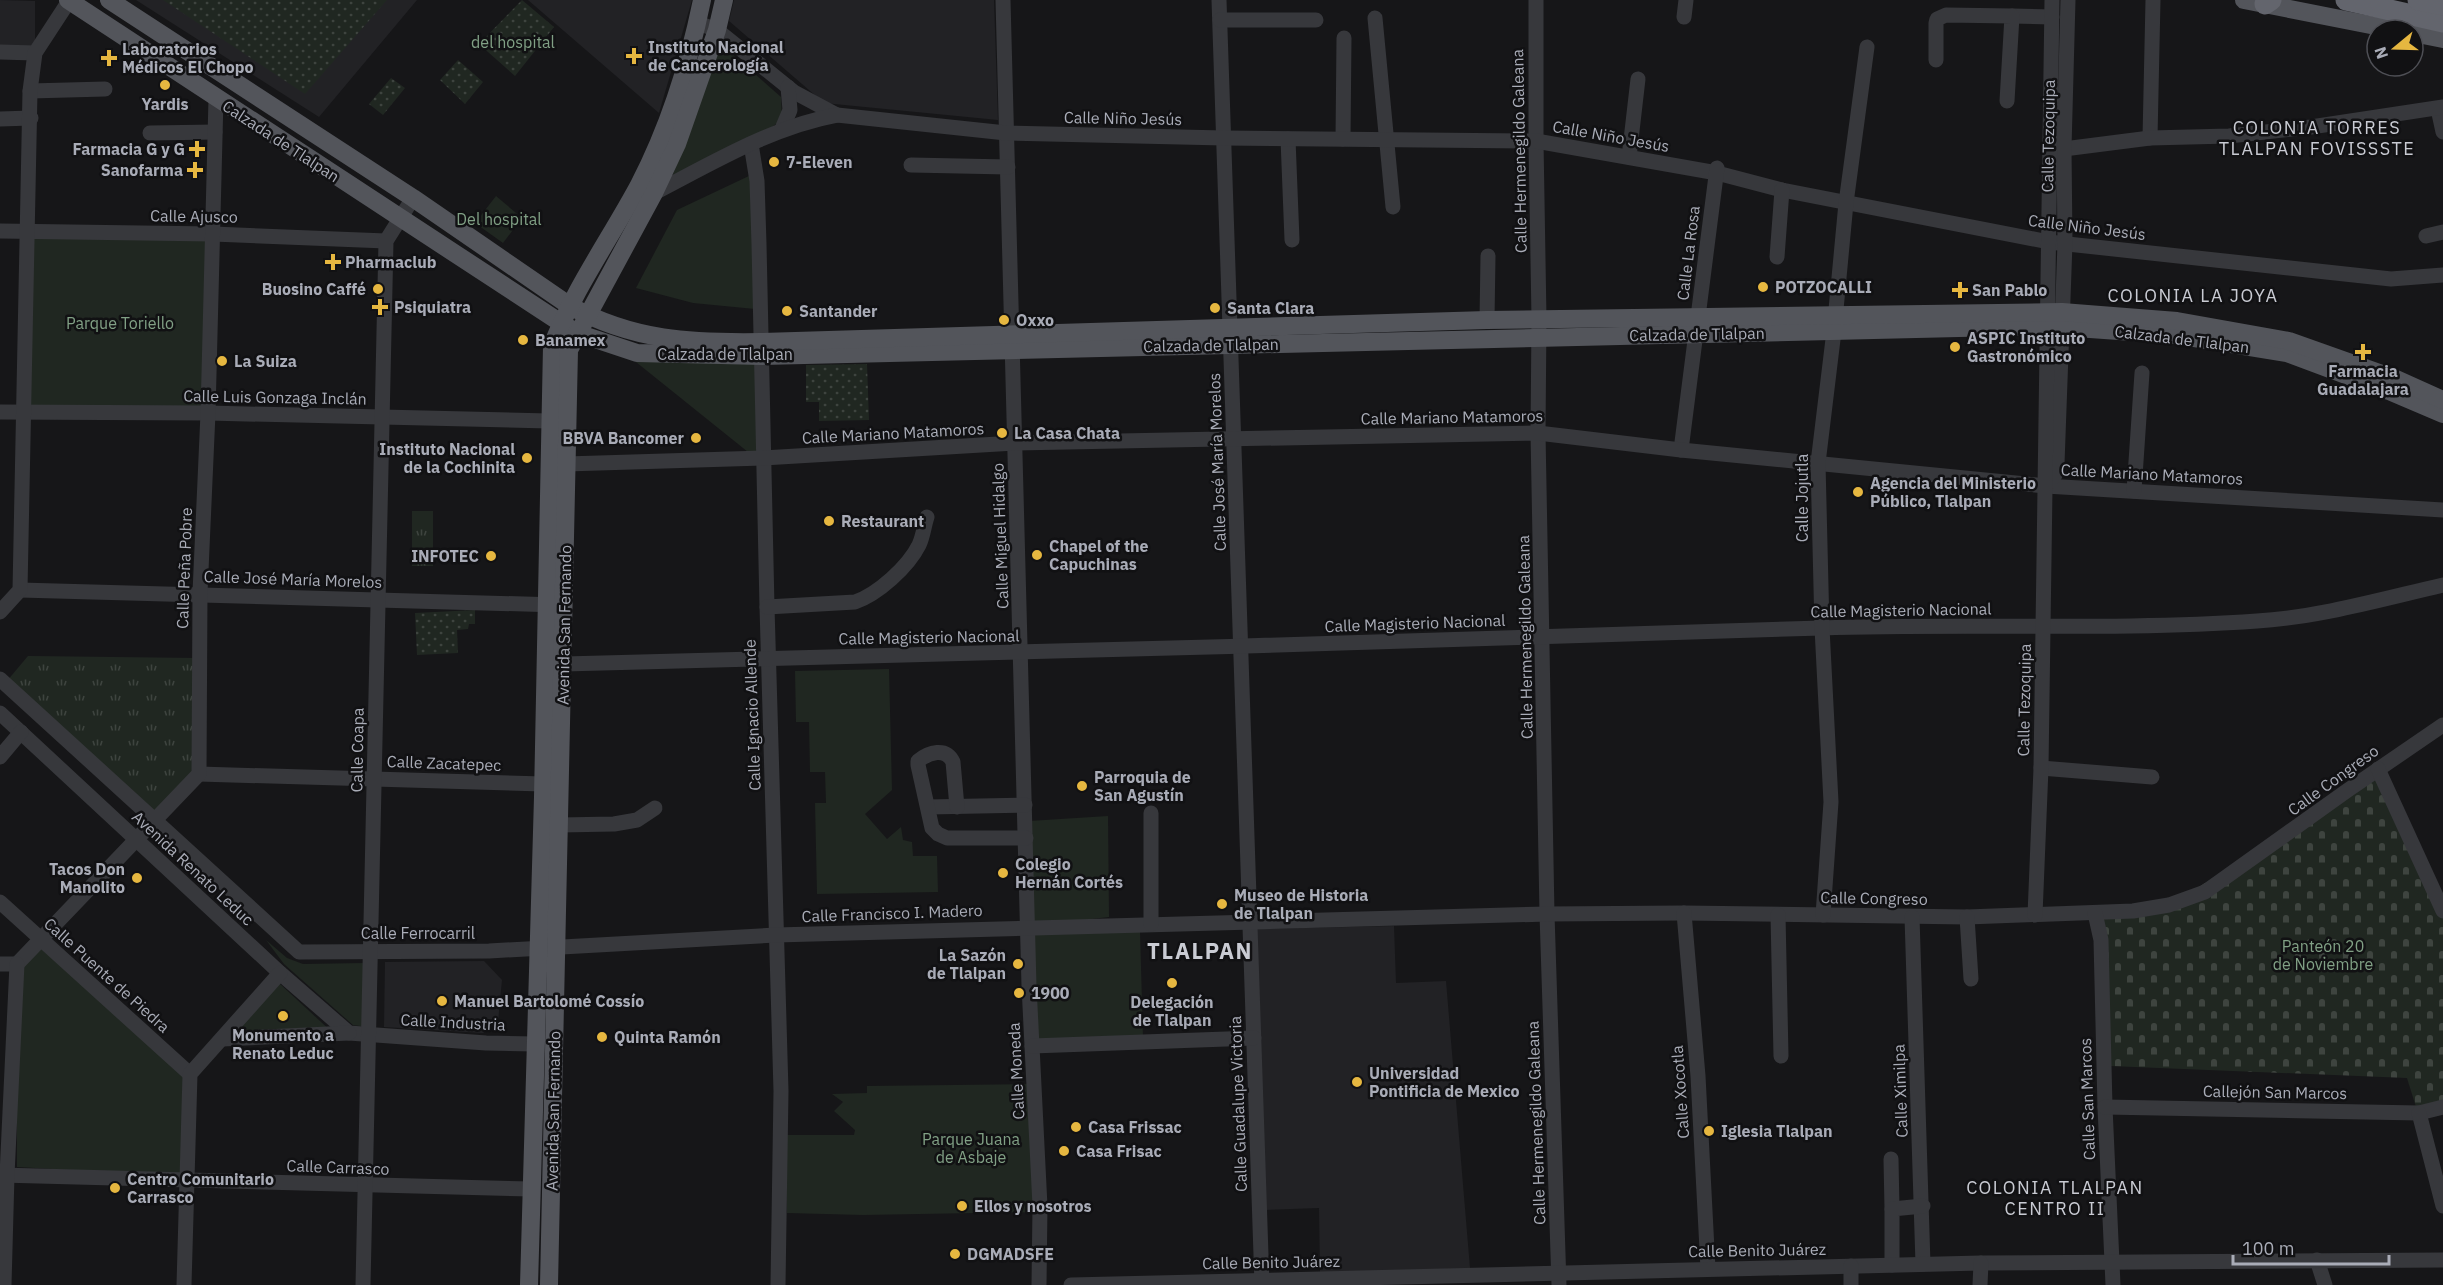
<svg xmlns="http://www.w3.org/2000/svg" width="2443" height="1285" viewBox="0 0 2443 1285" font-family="'IBM Plex Sans',sans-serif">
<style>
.built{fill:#222225}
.grass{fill:url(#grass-tufts)}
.cemetery{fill:url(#cemetery-stones)}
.park{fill:#202721}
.garden{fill:url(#garden-dots)}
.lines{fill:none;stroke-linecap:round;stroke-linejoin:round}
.minor{stroke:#37383c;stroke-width:15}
.major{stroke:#53555b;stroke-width:18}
.highway{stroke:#63656d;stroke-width:21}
.poi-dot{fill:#e6b740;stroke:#111113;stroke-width:2}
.labels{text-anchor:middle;stroke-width:5;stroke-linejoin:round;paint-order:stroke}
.park-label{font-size:16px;fill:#81a085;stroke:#111113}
.poi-label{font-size:16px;font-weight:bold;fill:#a9acb7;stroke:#111113;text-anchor:start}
.street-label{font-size:16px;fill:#a9acb7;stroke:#111113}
.neighbourhood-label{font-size:18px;letter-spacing:1.5px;fill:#c9cbd3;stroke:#111113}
.district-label{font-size:22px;font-weight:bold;letter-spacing:1.5px;fill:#c9cbd3;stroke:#111113}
</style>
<defs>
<pattern id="grass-tufts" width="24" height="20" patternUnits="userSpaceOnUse" patternTransform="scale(1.5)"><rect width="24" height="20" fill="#202721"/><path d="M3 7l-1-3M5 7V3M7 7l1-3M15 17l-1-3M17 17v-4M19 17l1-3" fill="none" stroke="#3e443f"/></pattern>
<pattern id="cemetery-stones" width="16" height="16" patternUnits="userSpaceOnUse" patternTransform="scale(1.5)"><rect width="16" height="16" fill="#202721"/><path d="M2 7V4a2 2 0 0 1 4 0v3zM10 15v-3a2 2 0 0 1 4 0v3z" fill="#3e443f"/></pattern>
<pattern id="garden-dots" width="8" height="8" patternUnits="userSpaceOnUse" patternTransform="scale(1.5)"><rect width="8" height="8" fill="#202721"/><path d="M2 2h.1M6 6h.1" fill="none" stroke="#3e443f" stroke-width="1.8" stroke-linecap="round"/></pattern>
</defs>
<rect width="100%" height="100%" fill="#161618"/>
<g class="built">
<path d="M0 0 35 1V53L0 52Z"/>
<path d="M136 0H417L319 117Z"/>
<path d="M528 0H692L659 113Z"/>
<path d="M734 0H994L998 120 824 103 729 21Z"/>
<path d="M1394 926 1396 983 1446 981 1470 1268 1320 1274 1319 1208 1265 1210 1254 929Z"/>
<path d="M484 961 502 980 498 1022 483 1033 384 1027 385 962Z"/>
</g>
<g class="grass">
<rect x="412" y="511" width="21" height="55"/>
<path d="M28 656 194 658V770L152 816 7 681Z"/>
</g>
<path class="cemetery" d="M2376 772 2443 917V1103L2417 1110 2407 1078 2111 1066 2099 913 2171 905Z"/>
<g class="park">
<path d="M721 44 781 97 782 119 766 132 671 179Z"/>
<path d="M751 175 755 309 693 303 636 288 677 210Z"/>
<path d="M496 196 522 218 503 243 475 223Z"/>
<path d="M29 231 213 234 208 413 23 412Z"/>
<path d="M631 358H758L756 453 748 452Z"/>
<path d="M889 669 892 790 865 814 887 839 901 827 903 840 912 842 913 856H937L938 892 817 894 815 803H826L825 772H810L809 722H796L795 671Z"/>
<path d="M1108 816 1109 917 1031 926 1029 821Z"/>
<path d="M1030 929 1140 931 1143 1038 1033 1045Z"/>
<path d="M39 938 183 1077 181 1176 17 1167V964Z"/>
<path d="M266 940 287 958 303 964 365 963 367 1027 353 1025 284 964Z"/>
<path d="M279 983 334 1034 238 1030Z"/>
<path d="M1033 1084 1039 1212 863 1215 787 1213 786 1135H854L855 1130 834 1111 843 1102 832 1094 867 1093V1086Z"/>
</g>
<g class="garden">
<path d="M163 0H387L305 94Z"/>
<path d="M522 0 554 27 515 76 479 44Z"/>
<path d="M458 60 483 82 465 104 440 80Z"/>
<path d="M391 78 405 88 383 115 369 104Z"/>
<path d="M867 364 869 420 819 421V402H806V365Z"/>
<path d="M475 610V624H469L468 629 457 630 458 653 417 655 415 613Z"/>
</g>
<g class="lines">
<g class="minor">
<path d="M1003 0 1029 986 1040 1206 1039 1285"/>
<path d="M1219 0 1262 1285"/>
<path d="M1536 0V141L1539 319 1538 433 1547 914 1559 1285"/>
<path d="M2012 16 2052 17"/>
<path d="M1684 17 1686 0"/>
<path d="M1375 18 1393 207"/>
<path d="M1220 20H1316"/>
<path d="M698 23 717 30 794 92 837 115"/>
<path d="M0 52 35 53"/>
<path d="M1936 60V23L1937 19 1946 15 2012 16 2007 101"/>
<path d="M30 91 105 89"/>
<path d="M2438 109 2443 132"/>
<path d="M0 119 31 118"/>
<path d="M782 129 790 110 788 87"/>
<path d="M150 133 215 132"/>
<path d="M2150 138 2153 0"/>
<path d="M1288 139 1292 240"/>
<path d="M1343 139 1344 38"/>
<path d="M751 144 757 181 759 244 767 607 781 1091 778 1285"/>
<path d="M2056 150 2150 138 2229 136 2311 127 2443 107"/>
<path d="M1629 157 1638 79"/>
<path d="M911 165 1008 167"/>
<path d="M650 191 656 192C714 162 772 127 837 115L1006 133 1224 138 1536 141 1717 173 1782 190 2049 242 2391 279 2443 275"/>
<path d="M0 231 213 234 386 241"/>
<path d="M2426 236 2443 232"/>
<path d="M1777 257 1782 190"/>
<path d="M1487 320 1488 256"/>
<path d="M0 412 208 413 549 421"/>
<path d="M1681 450 1717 168"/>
<path d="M566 464 763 458 1015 443 1538 433 1681 450 2046 486 2443 510"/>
<path d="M2048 483 2055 475 2057 464 2065 243 2064 148 2068 0"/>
<path d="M2134 491 2142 373"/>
<path d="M20 590 558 605"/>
<path d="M767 607 855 602C878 594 908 567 919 545 923 537 924 526 927 517"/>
<path d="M0 612 20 590 30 91 35 53 69 1"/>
<path d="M564 664C983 654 1403 642 1822 628 1967 623 2113 631 2257 621 2320 617 2382 599 2443 585"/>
<path d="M0 679 299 952 489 951 776 935 1547 914 1684 913 1967 917 2133 911 2169 905 2205 892 2348 790 2443 725"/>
<path d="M0 713 280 973 349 1033 486 1043 535 1044"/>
<path d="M0 757 21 732"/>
<path d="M2041 768 2152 777"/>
<path d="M2378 769 2443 911"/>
<path d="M199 774 543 784"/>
<path d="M928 807 1025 805"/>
<path d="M957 807 953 762C946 747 929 752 918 761V765L932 828 938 834 947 838H1026"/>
<path d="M560 825 614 824 637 820 655 808"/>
<path d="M0 902 190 1074"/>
<path d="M1684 913 1698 1076 1708 1269"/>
<path d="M2095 913 2101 940 2105 1107 2113 1285"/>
<path d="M1778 915 1781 1056"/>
<path d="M1823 915 1831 802 1822 628 1818 463 1834 331 1846 203 1867 47"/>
<path d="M2035 915 2041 768 2052 0"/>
<path d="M1912 917 1923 1264"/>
<path d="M1967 917 1971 979"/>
<path d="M1151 924V813"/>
<path d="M0 964H17"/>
<path d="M17 964 199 774 200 593 208 413 216 98"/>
<path d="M222 1039 349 1033"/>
<path d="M1032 1046 1254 1038"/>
<path d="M2105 1107 2419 1113 2443 1107"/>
<path d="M2419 1113 2443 1206"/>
<path d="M1891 1159 1892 1209"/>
<path d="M0 1175 531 1189"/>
<path d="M2317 1260 2325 1285"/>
<path d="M1892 1265V1209L1923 1206"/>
<path d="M4 1285 7 1175 17 964"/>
<path d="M184 1285 190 1074 280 973"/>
<path d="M363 1285 386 241 413 198"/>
<path d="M1071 1285 1981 1263 2443 1260"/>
<path d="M1851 1285V1266"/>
<path d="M1980 1285 1981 1263"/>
</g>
<g class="major">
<path d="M68 0 561 323 577 333 637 353 762 356 2047 326 2176 335 2287 353 2389 391 2443 414"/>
<path d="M109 0 413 198 570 306C634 341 691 343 761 342L1487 320 2062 312 2177 321 2289 341 2396 379 2443 400"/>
<path d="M2244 0 2396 30"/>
<path d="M2413 33 2443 39"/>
<path d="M529 1285 543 797 552 346C574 289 610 239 639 185 669 127 689 64 702 0"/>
<path d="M549 1285 569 350 654 193 677 144 717 30 724 0"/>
</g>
<g class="highway">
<path d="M2346 0 2443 22"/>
<path d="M2418 0 2443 5"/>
<path d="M2265 4 2271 0"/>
</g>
</g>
<g class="poi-dot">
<path d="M631 47h6v6h6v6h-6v6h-6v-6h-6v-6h6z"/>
<path d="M106 49h6v6h6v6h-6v6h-6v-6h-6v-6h6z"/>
<circle cx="165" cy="85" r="6"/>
<path d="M194 140h6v6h6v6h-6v6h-6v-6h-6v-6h6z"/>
<circle cx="774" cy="162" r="6"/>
<path d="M192 161h6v6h6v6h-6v6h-6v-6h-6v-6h6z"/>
<path d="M330 253h6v6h6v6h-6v6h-6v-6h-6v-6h6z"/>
<circle cx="1763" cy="287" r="6"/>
<circle cx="378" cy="289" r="6"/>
<path d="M1957 281h6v6h6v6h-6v6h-6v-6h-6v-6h6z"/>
<path d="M377 298h6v6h6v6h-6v6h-6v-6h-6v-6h6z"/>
<circle cx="1215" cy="308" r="6"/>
<circle cx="787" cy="311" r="6"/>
<circle cx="1004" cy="320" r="6"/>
<circle cx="523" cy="340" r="6"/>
<circle cx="1955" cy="347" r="6"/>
<path d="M2360 343h6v6h6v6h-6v6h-6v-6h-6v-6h6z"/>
<circle cx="222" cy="361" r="6"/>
<circle cx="1002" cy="433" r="6"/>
<circle cx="696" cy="438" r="6"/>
<circle cx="527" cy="458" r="6"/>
<circle cx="1858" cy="492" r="6"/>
<circle cx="829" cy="521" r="6"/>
<circle cx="1037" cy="555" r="6"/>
<circle cx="491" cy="556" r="6"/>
<circle cx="1082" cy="786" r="6"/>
<circle cx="1003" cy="873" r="6"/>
<circle cx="137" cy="878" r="6"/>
<circle cx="1222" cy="904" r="6"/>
<circle cx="1018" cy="964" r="6"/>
<circle cx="1172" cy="983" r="6"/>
<circle cx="1019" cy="993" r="6"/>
<circle cx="442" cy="1001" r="6"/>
<circle cx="283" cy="1016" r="6"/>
<circle cx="602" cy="1037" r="6"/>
<circle cx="1357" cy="1082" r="6"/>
<circle cx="1076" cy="1127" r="6"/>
<circle cx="1709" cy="1131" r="6"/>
<circle cx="1064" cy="1151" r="6"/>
<circle cx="115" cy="1188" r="6"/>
<circle cx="962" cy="1206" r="6"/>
<circle cx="955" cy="1254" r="6"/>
</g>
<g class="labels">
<g class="park-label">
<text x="513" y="48">del hospital</text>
<text x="499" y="225">Del hospital</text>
<text x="120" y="329">Parque Toriello</text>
<text x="2323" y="952">Panteón 20<tspan x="2323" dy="18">de Noviembre</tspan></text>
<text x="971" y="1145">Parque Juana<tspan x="971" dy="18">de Asbaje</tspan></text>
</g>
<g class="poi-label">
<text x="648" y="53">Instituto Nacional<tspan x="648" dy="18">de Cancerología</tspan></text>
<text x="122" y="55">Laboratorios<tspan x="122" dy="18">Médicos El Chopo</tspan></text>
<text x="165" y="110" text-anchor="middle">Yardis</text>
<text x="185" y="155" text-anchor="end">Farmacia G y G</text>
<text x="786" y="168">7-Eleven</text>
<text x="183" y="176" text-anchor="end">Sanofarma</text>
<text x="345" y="268">Pharmaclub</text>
<text x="1775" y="293">POTZOCALLI</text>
<text x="366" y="295" text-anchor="end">Buosino Caffé</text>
<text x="1972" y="296">San Pablo</text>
<text x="394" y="313">Psiquiatra</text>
<text x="1227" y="314">Santa Clara</text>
<text x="799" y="317">Santander</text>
<text x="1016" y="326">Oxxo</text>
<text x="1967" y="344">ASPIC Instituto<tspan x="1967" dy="18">Gastronómico</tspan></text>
<text x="535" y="346">Banamex</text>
<text x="234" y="367">La Suiza</text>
<text x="2363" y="377" text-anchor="middle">Farmacia<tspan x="2363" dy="18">Guadalajara</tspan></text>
<text x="1014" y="439">La Casa Chata</text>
<text x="684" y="444" text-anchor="end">BBVA Bancomer</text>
<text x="515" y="455" text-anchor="end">Instituto Nacional<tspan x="515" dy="18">de la Cochinita</tspan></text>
<text x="1870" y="489">Agencia del Ministerio<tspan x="1870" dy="18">Público, Tlalpan</tspan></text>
<text x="841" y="527">Restaurant</text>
<text x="1049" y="552">Chapel of the<tspan x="1049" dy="18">Capuchinas</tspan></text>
<text x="479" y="562" text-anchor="end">INFOTEC</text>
<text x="1094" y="783">Parroquia de<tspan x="1094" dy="18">San Agustín</tspan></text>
<text x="1015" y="870">Colegio<tspan x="1015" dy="18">Hernán Cortés</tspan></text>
<text x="125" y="875" text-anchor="end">Tacos Don<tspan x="125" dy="18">Manolito</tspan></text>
<text x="1234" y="901">Museo de Historia<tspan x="1234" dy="18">de Tlalpan</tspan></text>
<text x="1006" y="961" text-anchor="end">La Sazón<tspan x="1006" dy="18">de Tlalpan</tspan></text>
<text x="1031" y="999">1900</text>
<text x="454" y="1007">Manuel Bartolomé Cossío</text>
<text x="1172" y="1008" text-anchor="middle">Delegación<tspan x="1172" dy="18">de Tlalpan</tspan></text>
<text x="283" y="1041" text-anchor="middle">Monumento a<tspan x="283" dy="18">Renato Leduc</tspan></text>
<text x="614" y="1043">Quinta Ramón</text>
<text x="1369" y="1079">Universidad<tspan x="1369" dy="18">Pontificia de Mexico</tspan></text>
<text x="1088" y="1133">Casa Frissac</text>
<text x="1721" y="1137">Iglesia Tlalpan</text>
<text x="1076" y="1157">Casa Frisac</text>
<text x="127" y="1185">Centro Comunitario<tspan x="127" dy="18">Carrasco</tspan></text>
<text x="974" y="1212">Ellos y nosotros</text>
<text x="967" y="1260">DGMADSFE</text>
</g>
<g class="street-label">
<text transform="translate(1123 118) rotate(1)" y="6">Calle Niño Jesús</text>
<text transform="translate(1611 136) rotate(10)" y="6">Calle Niño Jesús</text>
<text transform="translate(2048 136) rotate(-89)" y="6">Calle Tezoquipa</text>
<text transform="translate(281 141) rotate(33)" y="6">Calzada de Tlalpan</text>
<text transform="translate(1519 151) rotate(-91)" y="6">Calle Hermenegildo Galeana</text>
<text transform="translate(194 216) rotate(1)" y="6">Calle Ajusco</text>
<text transform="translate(2087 227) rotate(7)" y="6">Calle Niño Jesús</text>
<text transform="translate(1688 253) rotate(-83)" y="6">Calle La Rosa</text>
<text transform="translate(1697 334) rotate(-1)" y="6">Calzada de Tlalpan</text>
<text transform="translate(2182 339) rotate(7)" y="6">Calzada de Tlalpan</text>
<text transform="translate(1211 345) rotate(-1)" y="6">Calzada de Tlalpan</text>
<text x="725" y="360">Calzada de Tlalpan</text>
<text transform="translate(275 397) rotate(1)" y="6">Calle Luis Gonzaga Inclán</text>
<text transform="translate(1452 417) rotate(-1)" y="6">Calle Mariano Matamoros</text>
<text transform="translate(893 433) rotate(-3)" y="6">Calle Mariano Matamoros</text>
<text transform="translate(1217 462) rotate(-92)" y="6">Calle José María Morelos</text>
<text transform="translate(2152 474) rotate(3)" y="6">Calle Mariano Matamoros</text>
<text transform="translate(1802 498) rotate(-90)" y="6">Calle Jojutla</text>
<text transform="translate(1000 536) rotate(-92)" y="6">Calle Miguel Hidalgo</text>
<text transform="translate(184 568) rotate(-88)" y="6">Calle Peña Pobre</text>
<text transform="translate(293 579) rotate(2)" y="6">Calle José María Morelos</text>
<text transform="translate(1901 610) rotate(-1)" y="6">Calle Magisterio Nacional</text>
<text transform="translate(1415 623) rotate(-2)" y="6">Calle Magisterio Nacional</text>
<text transform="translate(564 625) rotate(-89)" y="6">Avenida San Fernando</text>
<text transform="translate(929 637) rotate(-1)" y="6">Calle Magisterio Nacional</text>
<text transform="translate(1525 637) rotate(-91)" y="6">Calle Hermenegildo Galeana</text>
<text transform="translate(2024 700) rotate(-89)" y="6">Calle Tezoquipa</text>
<text transform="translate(752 715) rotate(-92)" y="6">Calle Ignacio Allende</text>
<text transform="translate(357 750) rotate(-89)" y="6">Calle Coapa</text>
<text transform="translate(444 763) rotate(2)" y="6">Calle Zacatepec</text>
<text transform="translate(2333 780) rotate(-36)" y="6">Calle Congreso</text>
<text transform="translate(193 868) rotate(43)" y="6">Avenida Renato Leduc</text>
<text transform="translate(1874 898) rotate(1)" y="6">Calle Congreso</text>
<text transform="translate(892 913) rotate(-2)" y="6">Calle Francisco I. Madero</text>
<text x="418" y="939">Calle Ferrocarril</text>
<text transform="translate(107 975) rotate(42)" y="6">Calle Puente de Piedra</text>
<text transform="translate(453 1022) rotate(3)" y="6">Calle Industria</text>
<text transform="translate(1016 1071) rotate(-93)" y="6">Calle Moneda</text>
<text transform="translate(1900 1091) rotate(-92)" y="6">Calle Ximilpa</text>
<text transform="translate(1680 1092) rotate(-94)" y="6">Calle Xocotla</text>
<text transform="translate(2275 1092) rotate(1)" y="6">Callejón San Marcos</text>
<text transform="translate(2087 1099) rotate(-92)" y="6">Calle San Marcos</text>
<text transform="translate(1238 1104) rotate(-92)" y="6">Calle Guadalupe Victoria</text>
<text transform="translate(553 1111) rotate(-89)" y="6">Avenida San Fernando</text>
<text transform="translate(1536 1123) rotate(-92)" y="6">Calle Hermenegildo Galeana</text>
<text transform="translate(338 1167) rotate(2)" y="6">Calle Carrasco</text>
<text transform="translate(1757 1250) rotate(-1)" y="6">Calle Benito Juárez</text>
<text transform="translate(1271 1262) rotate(-1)" y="6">Calle Benito Juárez</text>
</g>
<g class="neighbourhood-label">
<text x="2317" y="134">COLONIA TORRES<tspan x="2317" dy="21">TLALPAN FOVISSSTE</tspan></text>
<text x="2193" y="302">COLONIA LA JOYA</text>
<text x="2055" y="1194">COLONIA TLALPAN<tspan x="2055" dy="21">CENTRO II</tspan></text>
</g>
<g class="district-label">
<text x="1200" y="959">TLALPAN</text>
</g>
</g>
<g transform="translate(2395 48) rotate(251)"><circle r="28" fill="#111113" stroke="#4e4f55" stroke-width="1.5"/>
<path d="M0-4.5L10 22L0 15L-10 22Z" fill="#e6b740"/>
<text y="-9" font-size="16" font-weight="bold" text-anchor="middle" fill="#a9acb7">N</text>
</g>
<path d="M2233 1255v9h156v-9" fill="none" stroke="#a9acb7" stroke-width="3"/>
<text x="2242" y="1255" font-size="18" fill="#a9acb7" stroke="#111113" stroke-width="4.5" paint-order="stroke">100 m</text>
</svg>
